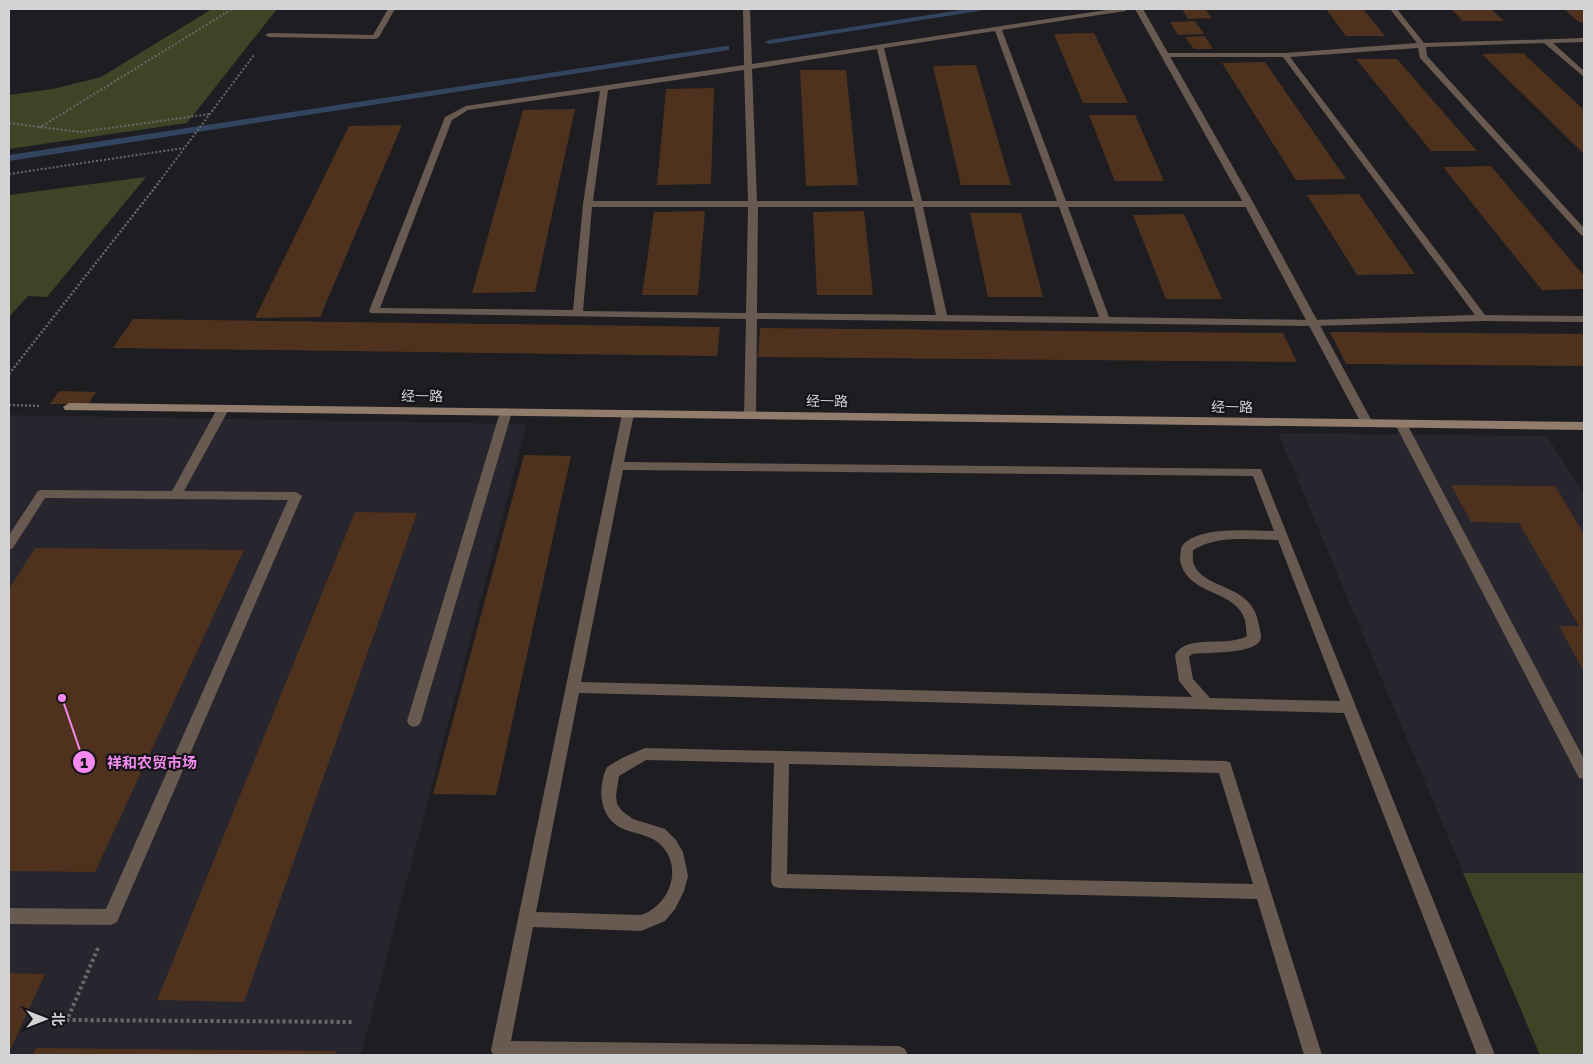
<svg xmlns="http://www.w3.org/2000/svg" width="1593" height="1064" viewBox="0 0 1593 1064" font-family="'Golos Text','Noto Sans SC',sans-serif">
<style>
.built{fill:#27252d}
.green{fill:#3e4526}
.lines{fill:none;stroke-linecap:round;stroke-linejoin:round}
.stream{fill:#334460;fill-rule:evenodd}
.building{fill:#4e321e}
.path-far2{stroke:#69686b;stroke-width:2;stroke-dasharray:2 2;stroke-linecap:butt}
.path-far1{stroke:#69686b;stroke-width:2.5;stroke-dasharray:2 2;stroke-linecap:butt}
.path{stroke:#69686b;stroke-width:4;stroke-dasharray:3 3;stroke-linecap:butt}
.lane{fill:#685a50;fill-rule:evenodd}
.street{fill:#685a50;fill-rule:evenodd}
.secondary{fill:#927c6c;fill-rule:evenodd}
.labels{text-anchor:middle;stroke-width:4.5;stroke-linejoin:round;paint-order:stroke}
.street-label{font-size:14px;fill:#d3d2d5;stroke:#151418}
.leader{fill:none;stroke:#f489ef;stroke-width:2}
.callout-dot{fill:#f489ef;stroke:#151418;stroke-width:2}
.mark-label{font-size:15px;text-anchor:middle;font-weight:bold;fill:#111}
.callout-label{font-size:15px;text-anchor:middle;font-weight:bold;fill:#f489ef;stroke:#151418;stroke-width:4.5;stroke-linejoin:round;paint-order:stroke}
</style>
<rect width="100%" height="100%" fill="#1e1d21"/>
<g class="built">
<path d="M9 415 527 424 361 1055H9Z"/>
<path d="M1278 433 1547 436 1584 494V1055H1540Z"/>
</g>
<g class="green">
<path d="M212 9H277L187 123 9 149V95L53 89 101 77Z"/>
<path d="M146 177 47 297 28 296 9 317V195Z"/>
<path d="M1463 873H1584V1055H1540Z"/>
</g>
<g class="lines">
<g class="stream">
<path d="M967 9H983L979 11 769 44 765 42 769 40Z"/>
<path d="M726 46H729V50L9 161V155Z"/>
</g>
</g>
<g class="building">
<path d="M1182 9H1205L1212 18 1188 19Z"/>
<path d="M1326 9H1363L1385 36H1346Z"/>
<path d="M1451 9H1491L1504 21H1463Z"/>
<path d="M1564 9H1584V22H1579Z"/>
<path d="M1195 21 1204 34 1178 35 1170 22Z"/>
<path d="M1094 33 1128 103H1083L1054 34Z"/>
<path d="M1205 36 1213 49H1194L1185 37Z"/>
<path d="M1523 53 1584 110V154L1482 54Z"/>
<path d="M1356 59H1397L1477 151H1431Z"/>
<path d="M1265 62 1346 179 1296 180 1222 63Z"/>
<path d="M976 65 1011 185H961L933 66Z"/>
<path d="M800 70H846L858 185 806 186Z"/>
<path d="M714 88 711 184 657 185 666 89Z"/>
<path d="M575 109 535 292 472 293 523 110Z"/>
<path d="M1089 115H1135L1164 181H1115Z"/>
<path d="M402 125 320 317 255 318 349 126Z"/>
<path d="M1491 166 1584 276V289L1542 290 1443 167Z"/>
<path d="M1359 194 1415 274 1357 275 1307 195Z"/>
<path d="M705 211 698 295H642L654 212Z"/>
<path d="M864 211 873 295H817L813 212Z"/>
<path d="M970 213H1021L1043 297H988Z"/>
<path d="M1184 214 1222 299H1166L1133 215Z"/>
<path d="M133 319 720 327 717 356 113 348Z"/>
<path d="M760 328 1283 333 1297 362 758 357Z"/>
<path d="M1330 332 1584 334V366L1346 364Z"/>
<path d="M59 391 96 392 88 404H50Z"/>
<path d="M524 455 571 456 496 795 433 794Z"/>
<path d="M1451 485 1555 486 1584 534V672L1559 626H1579L1519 523 1471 522Z"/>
<path d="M355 512 417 513 244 1002 157 1000Z"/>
<path d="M35 548 244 550 95 872 9 871V589Z"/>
<path d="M9 973 45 974 9 1053Z"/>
<path d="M36 1048 336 1051 335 1055H32Z"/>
</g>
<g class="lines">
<g class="path-far2">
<path d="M9 123 81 132 210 114"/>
<path d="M39 128 232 9"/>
<path d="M9 174 184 148"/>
<path d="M159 182 254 55"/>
</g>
<g class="path-far1">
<path d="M9 374 160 181"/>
<path d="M9 405 41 406"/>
</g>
<path class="path" d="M98 948 67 1020 354 1022"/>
<g class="lane">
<path d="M388 9H395L379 37 375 39 269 37 265 35 269 33 373 35Z"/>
<path d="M743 9H750L752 64 1113 9H1128L1125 11 1002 30 1066 201H1249L1254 204 1249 207H1068L1109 317 1313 320 1475 315 1283 57H1166L1162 55 1163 53H1285L1417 43 1390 9H1397L1424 43 1584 38V42L1553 43 1584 71V77L1544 43 1426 47 1427 56 1584 228V236L1581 235 1420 58 1418 48 1290 57 1485 315 1584 316V322L1482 321 1313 326 757 319 756 415 750 419 744 415 746 319 370 313 369 311 445 117 466 106 744 65ZM995 31 1057 201H922L884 48ZM877 49 913 201H757L752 69ZM744 70 748 201H593L608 90ZM600 91 583 204 573 310 380 308 452 120 468 110ZM592 207H748L746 313 583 311ZM758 207H914L936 315 757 313ZM923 207H1059L1099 317 947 315Z"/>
<path d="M223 405 229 409 184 491 296 492 302 496 117 922 111 925 9 924V908L106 909 288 500 45 498 13 548 9 550V535L38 491 42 490 172 491 217 409Z"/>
<path d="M506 408 512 412 421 721 419 725 414 727 409 725 407 721 500 412Z"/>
<path d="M628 410 634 414 624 462 1261 469 1495 1055H1477L1344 713 579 693 536 912 641 915C670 905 684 867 660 844 649 834 634 834 621 828 599 817 597 788 607 767L622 758 645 748 1225 761 1230 762 1322 1055H1304L1257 899 779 888 773 886 771 881 774 763 646 760 619 776 616 795 617 804 622 811 633 819 665 829 676 840 683 852 688 876 684 891 675 909 665 921 641 931 533 927 511 1041 899 1046 905 1049 908 1055H493L491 1050 622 414ZM623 470 1253 476 1274 531C1251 531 1194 525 1181 548 1181 553 1179 559 1181 564 1189 595 1236 590 1245 620 1246 625 1246 631 1247 636 1226 648 1187 633 1175 655L1179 681 1192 697 581 682ZM1245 539 1278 540 1340 701 1210 698 1193 679 1189 657 1192 654C1204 652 1258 655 1261 638 1261 634 1260 629 1259 626 1254 583 1206 591 1194 565 1192 561 1193 555 1193 550 1210 540 1226 539 1245 539ZM789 764 1219 773 1253 884 787 874Z"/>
<path d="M1401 420 1407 424 1584 759V779L1579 778 1395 424Z"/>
</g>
<path class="street" d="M1135 9H1143L1254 204 1373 423 1371 426H1363L1361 423 1244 204Z"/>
<path class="secondary" d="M69 403 1584 422V430L65 410 63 407Z"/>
</g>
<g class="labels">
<g class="street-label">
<text transform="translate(422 396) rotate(1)" y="5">经一路</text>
<text transform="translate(827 401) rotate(1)" y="5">经一路</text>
<text transform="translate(1232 407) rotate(1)" y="5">经一路</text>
</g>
</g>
<path class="leader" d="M62 698L84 762"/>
<g class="callout-dot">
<circle cx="62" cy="698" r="5"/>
<circle cx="84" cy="762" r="12"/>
</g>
<g class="mark-label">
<text x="84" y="768">1</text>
</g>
<g class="callout-label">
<text x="152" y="768">祥和农贸市场</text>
</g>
<rect width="1593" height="1064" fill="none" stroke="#d3d2d5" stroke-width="20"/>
<g transform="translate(45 1019) rotate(90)" stroke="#151418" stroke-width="4" paint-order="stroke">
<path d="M0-4L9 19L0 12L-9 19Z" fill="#d3d2d5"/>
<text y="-8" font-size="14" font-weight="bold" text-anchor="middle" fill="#d3d2d5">北</text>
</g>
</svg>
